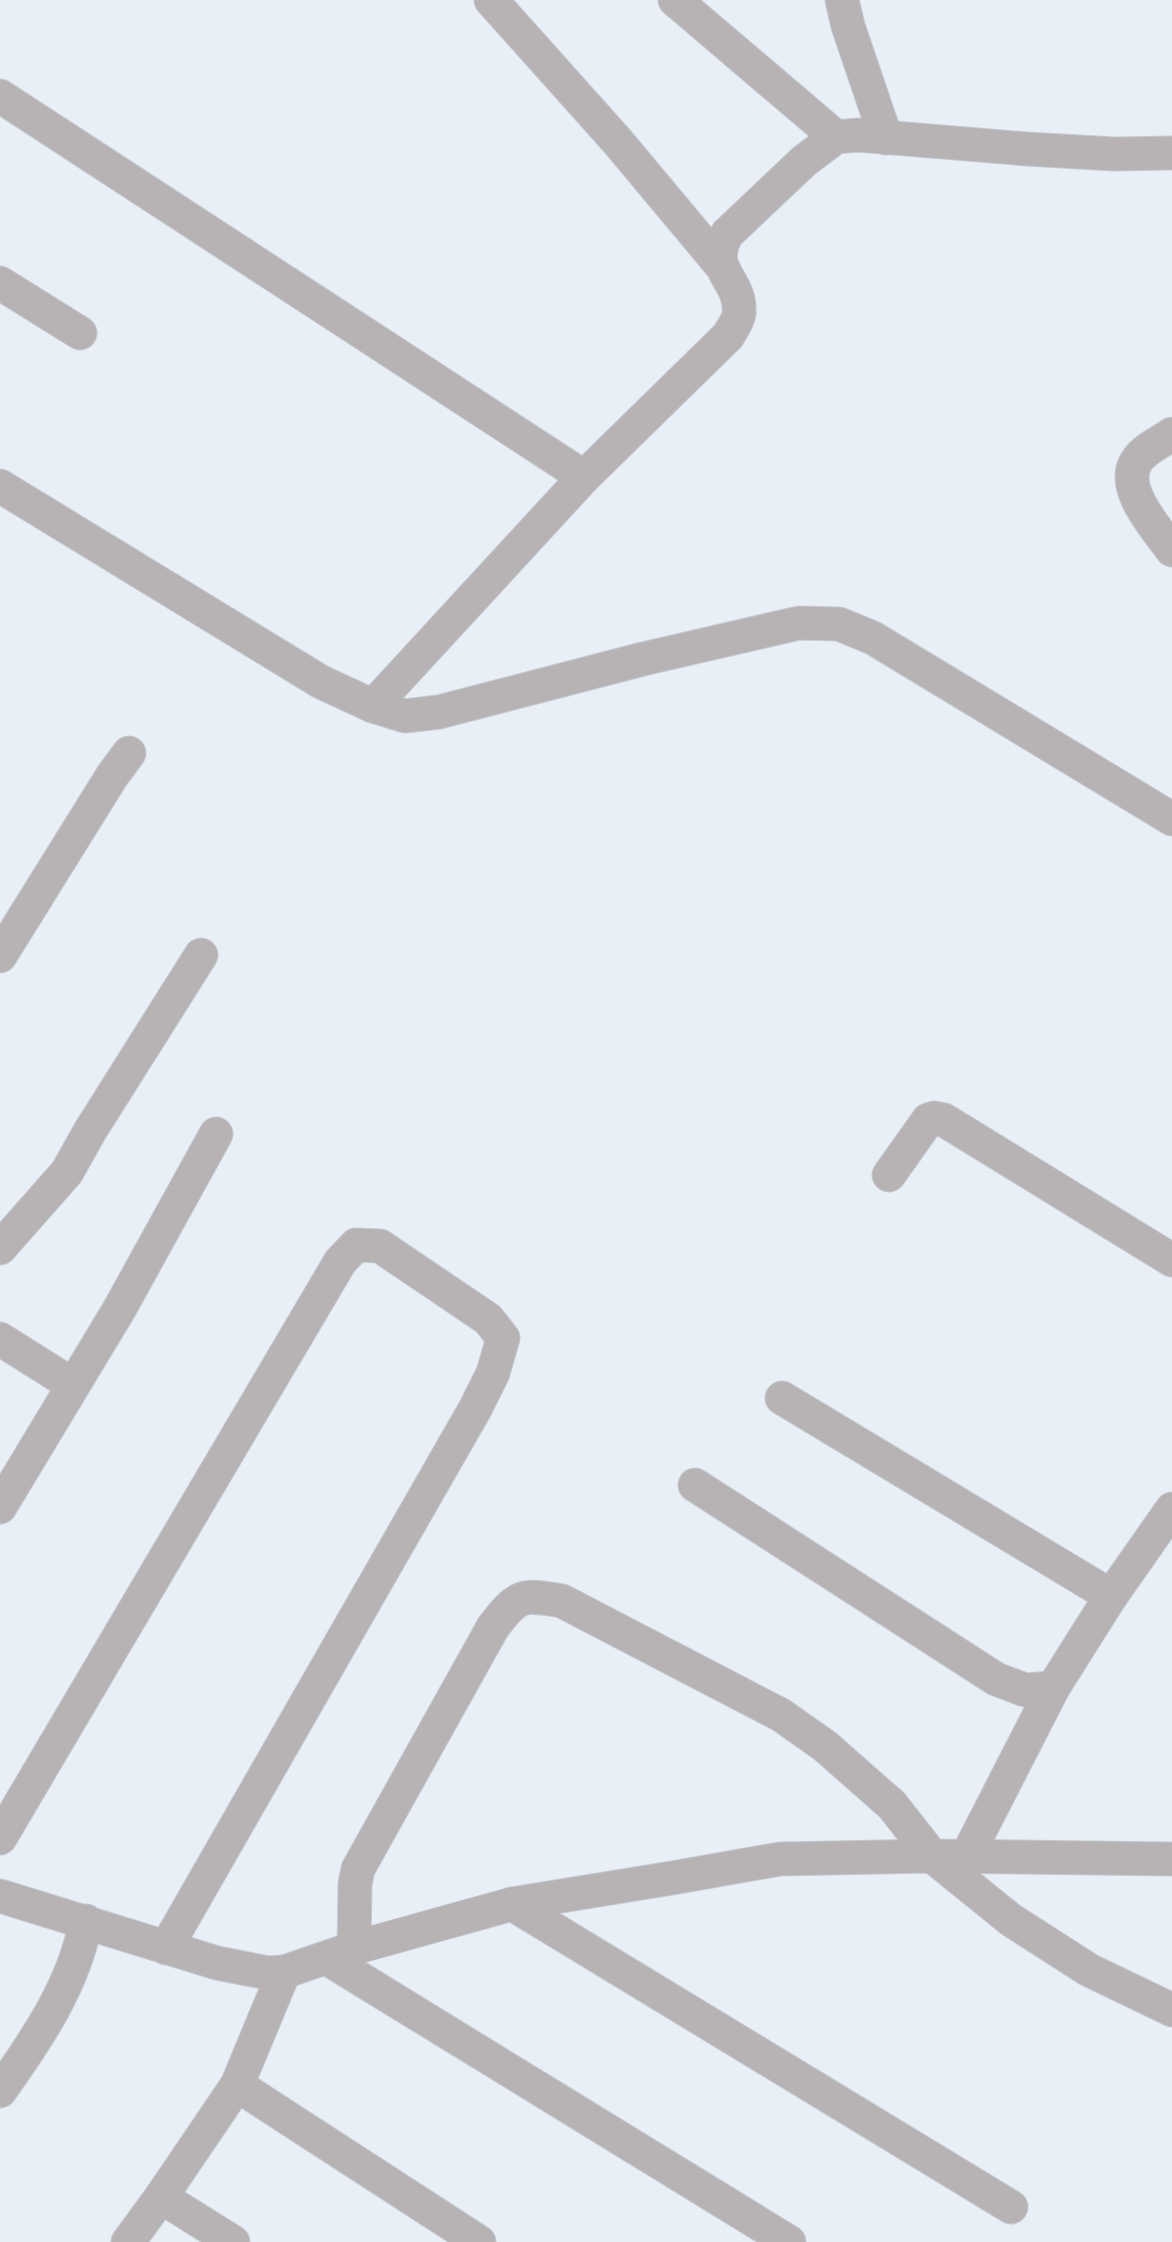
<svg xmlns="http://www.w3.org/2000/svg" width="1172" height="2242" viewBox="0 0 1172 2242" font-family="'Golos Text',sans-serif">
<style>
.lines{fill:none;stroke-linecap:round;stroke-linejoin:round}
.street-casing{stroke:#c6cbd2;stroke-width:35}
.street{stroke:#b7b2b3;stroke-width:33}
</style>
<rect width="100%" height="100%" fill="#e9eff7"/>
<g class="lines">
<g class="street-casing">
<g id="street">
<path d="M491 0 618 142 720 264"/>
<path d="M675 0 836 137"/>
<path d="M842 0 848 26 886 138"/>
<path d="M0 96 584 477"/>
<path d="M0 283 80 333"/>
<path d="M1172 434C1161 442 1145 449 1138 459 1117 486 1157 529 1172 550"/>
<path d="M0 486 321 682 373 706 405 716 439 712 643 659 799 623 839 624 873 638 1172 819"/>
<path d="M373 706 584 477 728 336C732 329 738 321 739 314 742 278 706 272 727 234L804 161 836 137 858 135 1027 149 1114 154 1172 153"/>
<path d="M0 956 112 776 129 753"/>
<path d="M889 1175 928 1120 934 1118 944 1120 1172 1260"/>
<path d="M0 1248 67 1172 90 1131 201 955"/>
<path d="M0 1339 73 1385"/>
<path d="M782 1398 1111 1596"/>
<path d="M695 1485 996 1679 1025 1690 1053 1688"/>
<path d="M0 1507 120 1308 216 1134"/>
<path d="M0 1838 340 1262 356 1245 380 1246 488 1319 503 1338 493 1373 475 1409 166 1948"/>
<path d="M966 1858 1053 1688 1111 1596 1172 1509"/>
<path d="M0 1896 217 1963 268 1973 284 1972 354 1948 512 1904 672 1878 780 1859 932 1856 1172 1859"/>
<path d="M512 1904 1011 2207"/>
<path d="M354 1948 355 1884 358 1869 493 1627C518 1594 522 1594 562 1601L781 1715 825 1746 892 1805 932 1856 1011 1920 1089 1970 1172 2010"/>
<path d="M328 1959 789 2242"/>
<path d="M237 2085 479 2242"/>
<path d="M0 2091C37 2039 74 1985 86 1921"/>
<path d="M161 2197 233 2242"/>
<path d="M128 2242 161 2197 237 2085 284 1972"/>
</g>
</g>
<use href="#street" class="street"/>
</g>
</svg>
